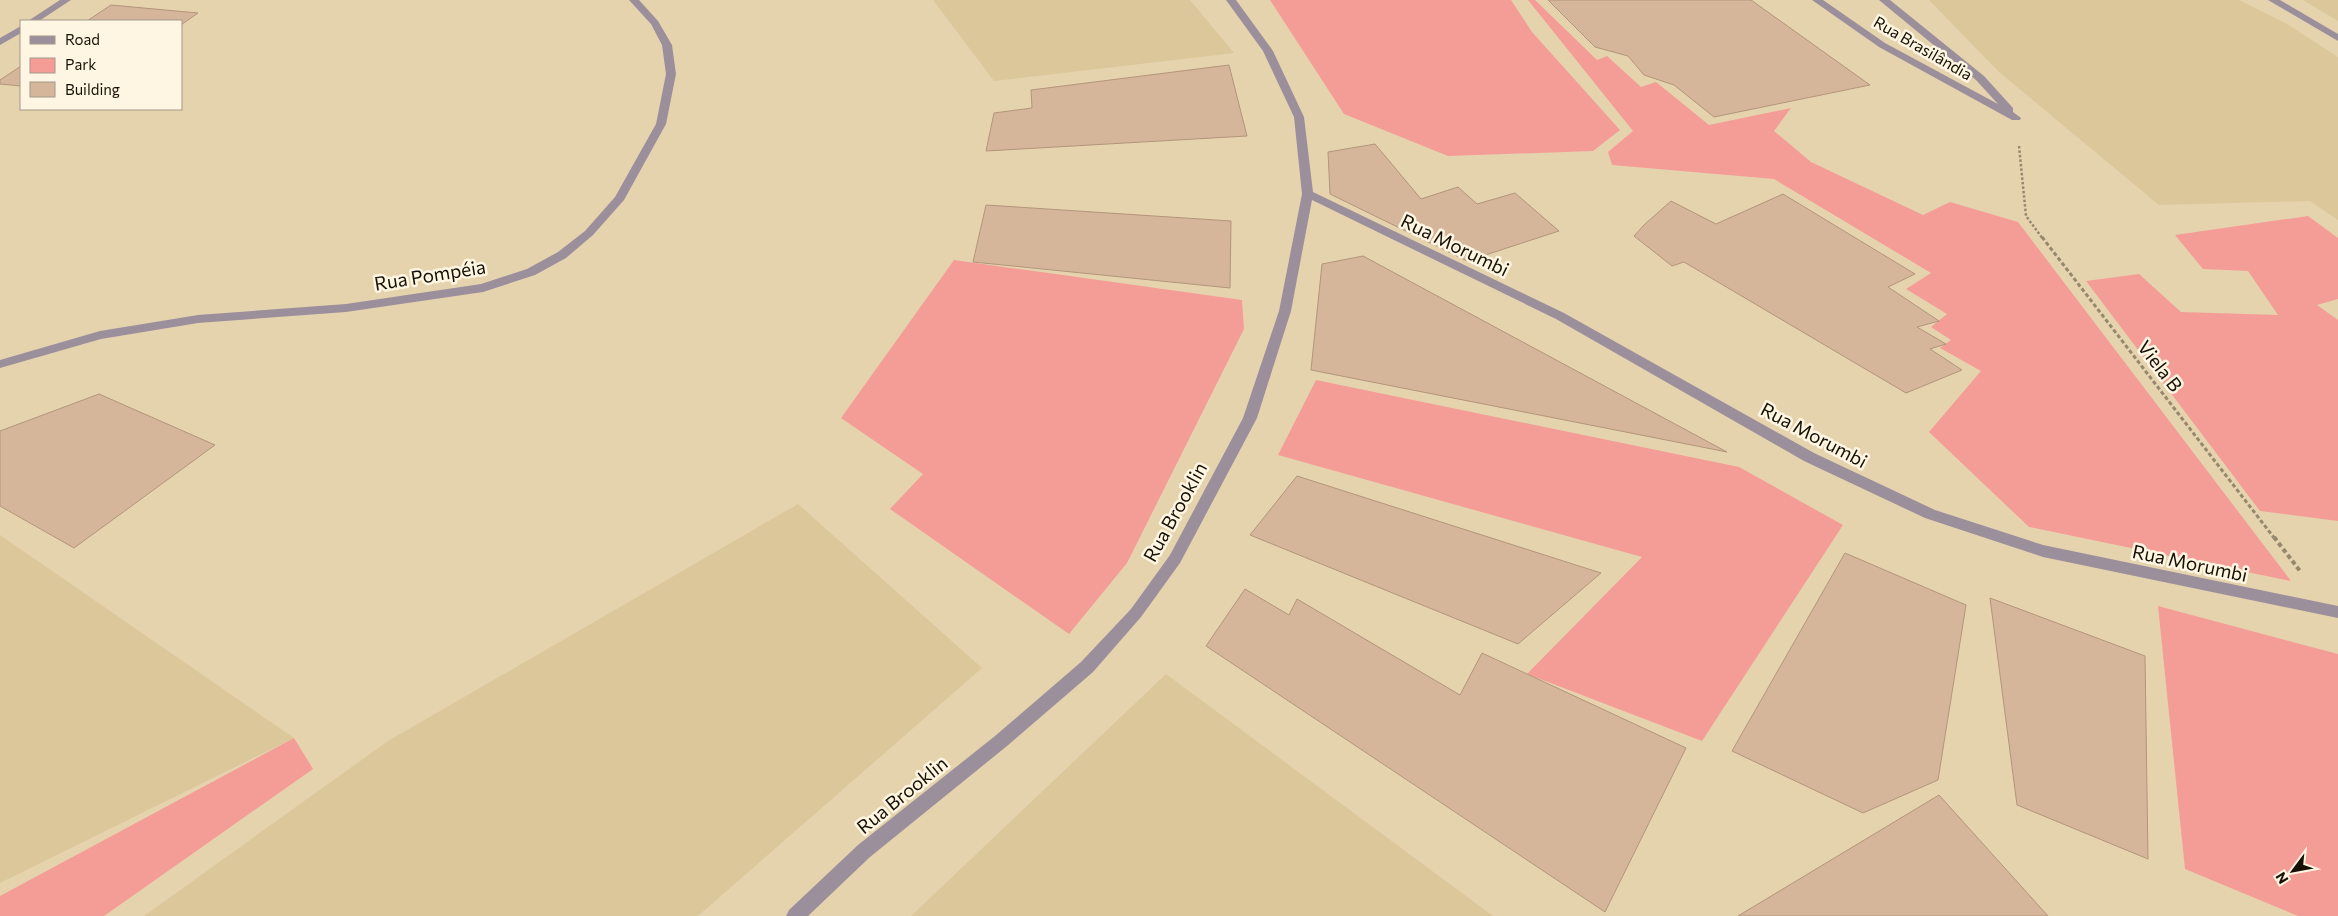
<svg xmlns="http://www.w3.org/2000/svg" width="2338" height="916" viewBox="0 0 2338 916" font-family="Commissioner,sans-serif">
<style>
.built{fill:#dcc79b}
.green{fill:#f49d96}
.building{fill:#d5b69a;stroke:#b3957a}
.lines{fill:none;stroke-linecap:round;stroke-linejoin:round}
.path-far2{stroke:#96886d;stroke-width:2.5;stroke-dasharray:2.5 2;stroke-linecap:butt}
.path-far1{stroke:#96886d;stroke-width:3;stroke-dasharray:4 2.5;stroke-linecap:butt}
.path{stroke:#96886d;stroke-width:4;stroke-dasharray:4.5 3;stroke-linecap:butt}
.minor{fill:#9c8f9c;fill-rule:evenodd}
.labels{text-anchor:middle;stroke-width:5;stroke-linejoin:round;paint-order:stroke}
.far-street-label{font-size:16px;fill:#171004;stroke:#fef5e2}
.street-label{font-size:19px;fill:#171004;stroke:#fef5e2}
</style>
<rect width="100%" height="100%" fill="#e5d3ae"/>
<g class="built">
<path d="M933 0H1190L1234 53 994 81Z"/>
<path d="M1929 0H2239L2287 24 2338 57V220L2310 201 2159 205 1999 72Z"/>
<path d="M2303 0H2338V21Z"/>
<path d="M798 504 982 668 698 916H144L388 741Z"/>
<path d="M0 535 294 738 0 883Z"/>
<path d="M1166 674 1493 916H911Z"/>
</g>
<g class="green">
<path d="M1270 0H1511L1532 32 1620 130 1593 151 1448 156 1344 114Z"/>
<path d="M1528 0H1535L1597 60 1607 56 1641 87 1656 82 1709 125 1791 108 1774 131 1811 162 1923 215 1950 202 2018 222 2291 581 2029 527 1929 432 1981 371 1940 348 1951 340 1931 327 1947 314 1906 289 1931 273 1774 179 1612 165 1608 152 1633 131Z"/>
<path d="M2308 216 2338 238V299L2317 305 2338 320V521L2260 511 2086 281 2139 274 2181 312 2278 315 2248 271 2203 269 2175 235Z"/>
<path d="M954 260 1242 300 1244 329 1127 563 1069 634 890 509 923 474 841 418Z"/>
<path d="M1316 380 1739 467 1843 525 1702 741 1527 674 1642 557 1278 455Z"/>
<path d="M2158 606 2338 654V916H2298L2185 869Z"/>
<path d="M294 738 313 769 104 916H0V896Z"/>
</g>
<g class="building">
<path d="M1548 0H1751L1870 85 1714 117 1674 85 1644 75 1628 56 1595 47Z"/>
<path d="M111 5 198 13 181 25V21H87Z"/>
<path d="M1229 65 1247 136 986 151 994 113 1032 108 1031 90Z"/>
<path d="M21 66V86L0 84V80Z"/>
<path d="M1375 144 1421 199 1458 187 1477 204 1515 193 1559 231 1467 261 1330 194 1328 152Z"/>
<path d="M1783 194 1915 274 1888 287 1939 321 1917 327 1946 344 1930 349 1962 370 1906 393 1684 262 1672 266 1634 236 1645 224 1671 201 1716 224Z"/>
<path d="M986 205 1231 221 1230 288 973 262Z"/>
<path d="M1363 256 1727 452 1311 370 1322 264Z"/>
<path d="M99 394 215 445 74 548 0 506V431Z"/>
<path d="M1297 476 1601 573 1518 644 1250 535Z"/>
<path d="M1845 553 1966 605 1938 780 1863 813 1732 751Z"/>
<path d="M1245 589 1289 615 1297 599 1460 695 1482 653 1686 748 1605 912 1206 646Z"/>
<path d="M1990 598 2145 656 2148 859 2017 805Z"/>
<path d="M1939 795 2048 916H1738Z"/>
</g>
<g class="lines">
<path class="path-far2" d="M2019 146 2026 216 2043 239"/>
<path class="path-far1" d="M2042 237 2275 539"/>
<path class="path" d="M2274 537 2300 571"/>
<g class="minor">
<path d="M60 0H71L39 21H28Z"/>
<path d="M629 0H639L658 21 672 45 676 74 666 124 624 200 593 235 566 258 535 275 483 292 346 312 198 323 101 339 0 368V360L100 331 198 315 346 304 481 284 527 269 558 252 585 231 615 197 656 124 666 74 662 45 651 24Z"/>
<path d="M1226 0H1236L1273 51 1304 117 1313 192 1564 313 1814 453 1935 510 2043 545 2338 606V618L2043 557 1925 518 1804 461 1556 319 1312 200 1291 311 1257 418 1180 563 1141 617 1093 672 1007 746 870 857 808 916H786L789 910 858 845 995 736 1081 662 1131 609 1170 555 1243 418 1279 311 1302 194 1294 117 1263 51Z"/>
<path d="M1812 0H1823L1885 43 1998 104 1976 80 1879 0H1890L1984 76 2013 108V112L2021 118 2020 120H2012L1879 47Z"/>
<path d="M2268 0H2280L2338 34V41Z"/>
<path d="M21 26V33L0 45V38Z"/>
</g>
</g>
<g class="labels">
<g class="far-street-label">
<text transform="translate(1923 48) rotate(30)" y="6">Rua Brasilândia</text>
</g>
<g class="street-label">
<text transform="translate(1455 245) rotate(26)" y="7">Rua Morumbi</text>
<text transform="translate(430 275) rotate(-9)" y="7">Rua Pompéia</text>
<text transform="translate(2160 366) rotate(52)" y="7">Viela B</text>
<text transform="translate(1814 435) rotate(28)" y="7">Rua Morumbi</text>
<text transform="translate(1175 512) rotate(-61)" y="7">Rua Brooklin</text>
<text transform="translate(2190 563) rotate(12)" y="7">Rua Morumbi</text>
<text transform="translate(902 795) rotate(-39)" y="7">Rua Brooklin</text>
</g>
</g>
<rect x="20" y="20" width="162" height="90" fill="#fef5e2" stroke="#a29989"/>
<rect x="30" y="36" width="25" height="8" fill="#9c8f9c" stroke="#a29989"/>
<text x="65" y="45" font-size="15" fill="#171004">Road</text>
<rect x="30" y="58" width="25" height="15" fill="#f49d96" stroke="#a29989"/>
<text x="65" y="70" font-size="15" fill="#171004">Park</text>
<rect x="30" y="82" width="25" height="15" fill="#d5b69a" stroke="#a29989"/>
<text x="65" y="95" font-size="15" fill="#171004">Building</text>
<g transform="translate(2293 871) rotate(238)" stroke="#fef5e2" stroke-width="4" paint-order="stroke">
<path d="M0-4L9 19L0 12L-9 19Z" fill="#171004"/>
<text y="-8" font-size="14" font-weight="bold" text-anchor="middle" fill="#171004">N</text>
</g>
</svg>
